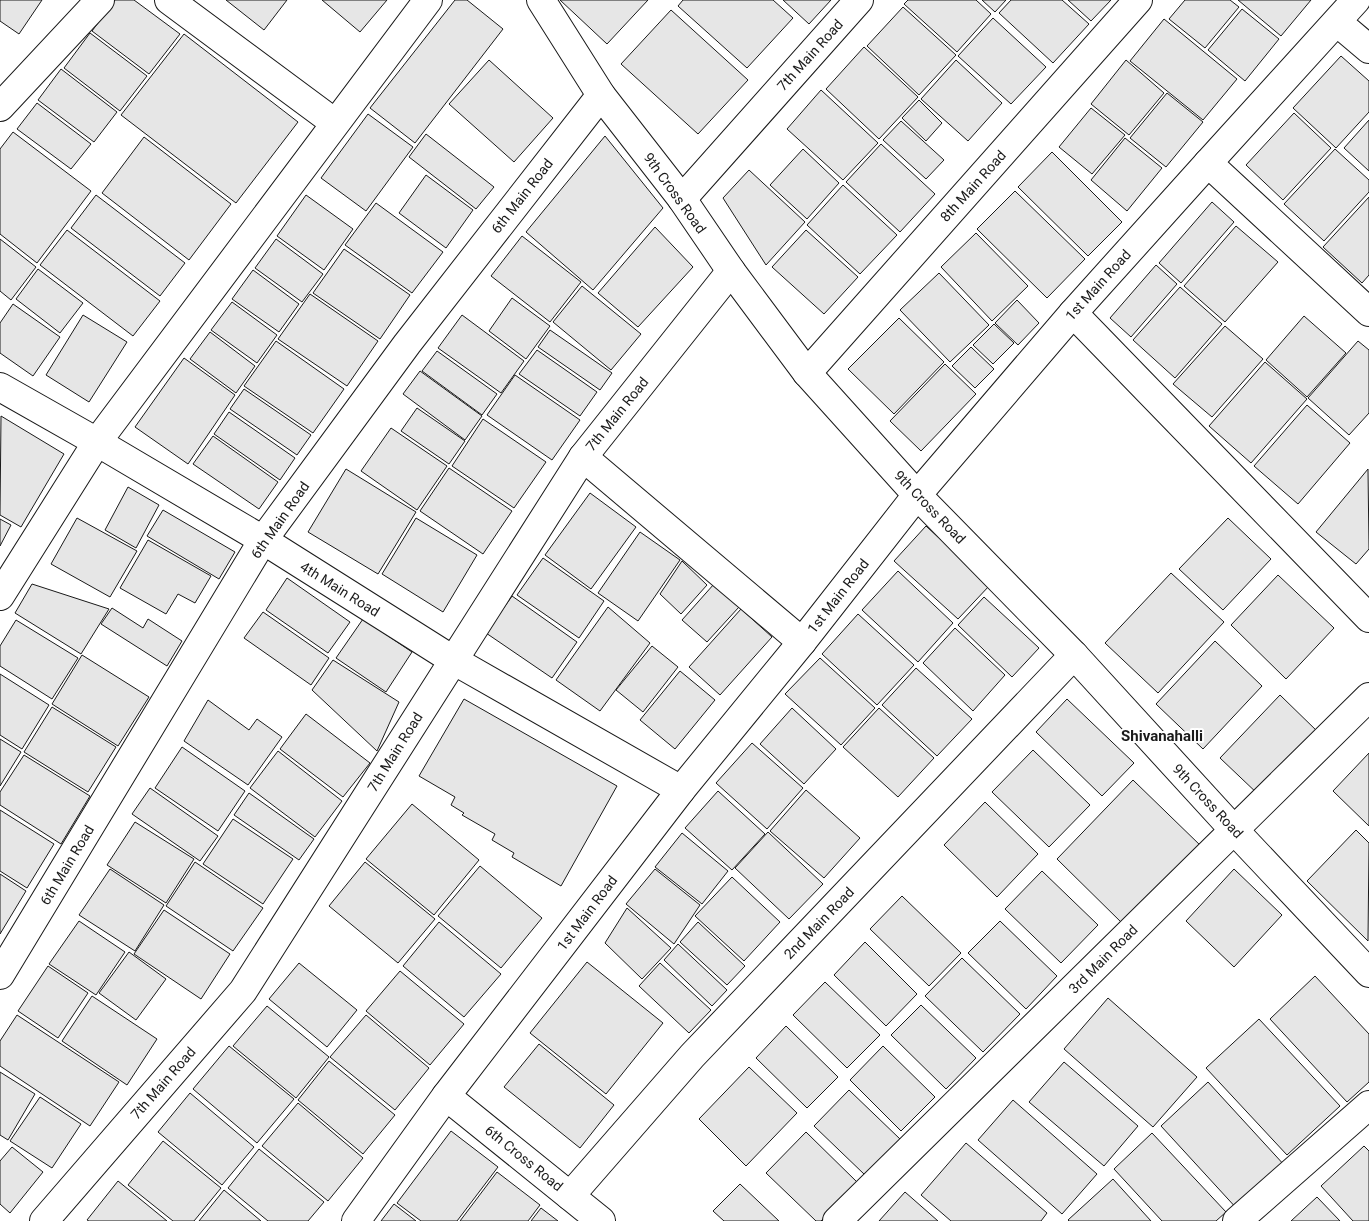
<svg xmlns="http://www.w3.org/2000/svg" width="1369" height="1221" viewBox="0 0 1369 1221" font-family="Roboto,sans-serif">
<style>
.building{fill:#e6e6e6;stroke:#1a1a1a}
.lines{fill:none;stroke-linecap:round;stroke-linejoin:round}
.minor-casing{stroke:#1a1a1a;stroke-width:30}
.minor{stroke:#fff;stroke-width:28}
.labels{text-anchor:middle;stroke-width:4;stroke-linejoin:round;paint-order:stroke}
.street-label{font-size:14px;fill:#1a1a1a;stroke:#fff}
.neighbourhood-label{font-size:15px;font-weight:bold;fill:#1a1a1a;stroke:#fff}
</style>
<rect width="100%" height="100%" fill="#fff"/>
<g class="building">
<path d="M0 0H42L19 34 0 21Z"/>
<path d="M115 0H134L180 34 149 74 92 31Z"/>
<path d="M226 0H287L264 30Z"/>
<path d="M322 0H387L360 32Z"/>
<path d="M455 0H467L503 29 415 143 370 108Z"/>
<path d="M560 0H648L607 44Z"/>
<path d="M683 0H773L793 18 747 68 678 6Z"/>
<path d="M783 0H831L809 24Z"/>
<path d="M908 0H976L991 14 957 52 904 4Z"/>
<path d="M982 0H1006L995 12Z"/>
<path d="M1011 0H1062L1089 24 1053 63 999 13Z"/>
<path d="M1068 0H1111L1091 21Z"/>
<path d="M1185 0H1230L1239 7 1205 48 1169 19Z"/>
<path d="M1238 0H1311L1281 36Z"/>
<path d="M903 7 956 55 919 95 867 46Z"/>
<path d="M1242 9 1279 39 1245 81 1208 50Z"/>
<path d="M671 10 748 80 698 134 621 64Z"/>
<path d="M993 18 1046 67 1011 104 958 56Z"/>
<path d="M1164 19 1237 79 1203 120 1130 61Z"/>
<path d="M90 33 147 76 120 111 64 68Z"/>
<path d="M184 34 298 122 236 203 121 115Z"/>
<path d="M864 47 918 97 879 139 826 89Z"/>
<path d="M1341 56 1369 81V112L1336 148 1293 108Z"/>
<path d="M489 60 553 118 514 162 449 104Z"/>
<path d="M956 60 1002 103 968 141 921 99Z"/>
<path d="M1126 60 1164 93 1129 135 1091 104Z"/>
<path d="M61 69 117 112 94 142 38 100Z"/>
<path d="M821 90 878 143 843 180 787 129Z"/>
<path d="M1167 93 1203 122 1166 167 1130 138Z"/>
<path d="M919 100 942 123 926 141 902 118Z"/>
<path d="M37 103 91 144 71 169 17 129Z"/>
<path d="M1091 108 1125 135 1092 174 1059 147Z"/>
<path d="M1294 113 1331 148 1283 200 1246 165Z"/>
<path d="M368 114 413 147 366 211 321 178Z"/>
<path d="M1369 120V171L1344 148Z"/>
<path d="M901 121 944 160 926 179 883 140Z"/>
<path d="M13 132 91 191 37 263 0 234V149Z"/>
<path d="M426 134 494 187 476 209 409 157Z"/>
<path d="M605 136 663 208 593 290 526 232Z"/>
<path d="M144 137 231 204 189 260 102 193Z"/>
<path d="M1125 138 1162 168 1127 211 1091 180Z"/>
<path d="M881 144 935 194 900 232 846 182Z"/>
<path d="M803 149 839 183 807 219 770 185Z"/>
<path d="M1335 149 1369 180V192L1324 241 1284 204Z"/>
<path d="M1052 152 1122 222 1088 256 1018 187Z"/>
<path d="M749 170 805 222 766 265 723 198Z"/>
<path d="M426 175 473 210 446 248 399 213Z"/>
<path d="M843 185 897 235 860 274 807 225Z"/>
<path d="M1015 191 1085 259 1047 298 977 229Z"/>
<path d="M96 195 185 263 160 296 71 228Z"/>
<path d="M306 195 353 229 324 270 277 236Z"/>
<path d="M1369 197V275L1362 283 1323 247Z"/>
<path d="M1212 202 1234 222 1181 283 1159 263Z"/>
<path d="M376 203 443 252 412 293 345 245Z"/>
<path d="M1236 226 1278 262 1225 322 1184 286Z"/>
<path d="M655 227 693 267 638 327 598 293Z"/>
<path d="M67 230 160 301 133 336 40 265Z"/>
<path d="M806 230 858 277 824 314 772 267Z"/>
<path d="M976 233 1028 286 992 321 941 267Z"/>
<path d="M522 236 581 282 550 322 491 276Z"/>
<path d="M0 239 36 267 11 300 0 291Z"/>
<path d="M276 239 323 274 302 302 255 268Z"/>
<path d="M344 249 410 295 380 339 313 293Z"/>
<path d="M1156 265 1177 284 1131 337 1110 318Z"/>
<path d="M38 269 83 303 60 333 16 299Z"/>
<path d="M253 270 299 304 279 332 232 299Z"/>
<path d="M939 273 989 325 950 362 900 310Z"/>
<path d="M582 286 641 334 611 370 553 322Z"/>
<path d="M1180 287 1222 324 1175 378 1133 340Z"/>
<path d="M310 294 378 341 347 386 278 339Z"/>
<path d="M512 298 550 326 526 359 489 331Z"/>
<path d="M1017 300 1039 323 1018 345 995 323Z"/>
<path d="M232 302 277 335 257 363 211 330Z"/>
<path d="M13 304 60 337 33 376 0 353V323Z"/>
<path d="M83 315 127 342 89 402 46 375Z"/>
<path d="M462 315 524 361 501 393 438 348Z"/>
<path d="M1304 316 1346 353 1307 397 1266 360Z"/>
<path d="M899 318 944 362 894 414 848 369Z"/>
<path d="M994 324 1014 343 993 364 973 345Z"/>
<path d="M1225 326 1263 359 1212 417 1173 384Z"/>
<path d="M550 330 612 373 600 390 538 347Z"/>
<path d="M210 332 255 366 236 393 190 359Z"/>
<path d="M276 341 344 389 313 433 244 386Z"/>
<path d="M1358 341 1369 350V413L1349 435 1308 398Z"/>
<path d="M971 347 994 369 975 388 952 366Z"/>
<path d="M537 350 597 392 580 416 519 374Z"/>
<path d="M437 351 497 394 482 415 422 371Z"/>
<path d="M184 358 235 395 188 464 135 427Z"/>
<path d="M1265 362 1307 399 1251 463 1209 426Z"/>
<path d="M945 364 976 394 921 451 890 421Z"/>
<path d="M420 371 482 416 465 440 403 394Z"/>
<path d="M515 375 580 420 552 460 487 415Z"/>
<path d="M244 389 311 435 297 455 230 409Z"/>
<path d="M1307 405 1350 443 1298 504 1254 466Z"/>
<path d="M417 408 465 441 449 464 401 431Z"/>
<path d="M229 412 295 458 280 480 214 434Z"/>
<path d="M1 416 64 454 21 527 0 515Z"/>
<path d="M483 419 546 462 514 508 452 466Z"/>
<path d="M391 428 447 466 417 510 361 471Z"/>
<path d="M213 436 278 482 259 509 193 464Z"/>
<path d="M449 468 512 511 483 554 420 511Z"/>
<path d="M346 469 416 512 378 574 308 532Z"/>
<path d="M1368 469 1369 549 1356 564 1316 532Z"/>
<path d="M128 487 159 505 136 548 105 530Z"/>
<path d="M590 493 636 527 591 589 545 555Z"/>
<path d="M163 510 235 552 219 579 147 536Z"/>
<path d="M77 518 137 551 110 597 51 564Z"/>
<path d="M416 518 477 555 443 612 382 574Z"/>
<path d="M1228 518 1271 559 1223 610 1179 569Z"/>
<path d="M0 519 11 525 0 546Z"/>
<path d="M926 526 990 585 958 619 894 561Z"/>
<path d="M640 532 680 560 638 621 598 593Z"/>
<path d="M148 540 211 576 195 603 178 594 166 614 120 588Z"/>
<path d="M543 558 604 601 579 638 517 595Z"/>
<path d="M682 561 707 585 681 614 660 594Z"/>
<path d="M898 571 953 623 918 662 862 610Z"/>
<path d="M1171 573 1224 622 1158 693 1105 643Z"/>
<path d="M1278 575 1334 628 1286 679 1231 625Z"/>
<path d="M287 578 350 622 328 653 266 610Z"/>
<path d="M32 584 109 609 81 654 15 613Z"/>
<path d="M714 584 739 607 707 642 682 620Z"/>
<path d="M512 596 577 642 552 678 486 633Z"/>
<path d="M984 597 1039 648 1012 677 958 625Z"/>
<path d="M608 607 650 643 600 711 556 680Z"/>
<path d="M112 608 143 628 148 619 182 641 167 666 101 624Z"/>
<path d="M741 609 772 637 720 695 689 667Z"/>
<path d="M263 612 329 658 311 685 244 638Z"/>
<path d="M858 614 914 665 877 705 822 654Z"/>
<path d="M363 619 412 652 386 692 336 658Z"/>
<path d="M16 620 78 658 52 699 0 666V646Z"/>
<path d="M955 628 1005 675 973 711 923 663Z"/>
<path d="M1215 641 1262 686 1203 749 1156 704Z"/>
<path d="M652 646 678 667 643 712 616 690Z"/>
<path d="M82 655 149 697 118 746 52 704Z"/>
<path d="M820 658 875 708 841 745 785 694Z"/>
<path d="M333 660 399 702 377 751 312 690Z"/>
<path d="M916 668 972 719 937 756 882 705Z"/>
<path d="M680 671 715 700 675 749 640 720Z"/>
<path d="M0 674 49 705 22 749 0 735Z"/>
<path d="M1280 695 1319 733 1260 796 1220 758Z"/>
<path d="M464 699 617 786 561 886 512 857 514 853 492 840 495 834 462 815 464 813 451 805 455 797 419 776Z"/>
<path d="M1067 699 1134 763 1102 796 1036 732Z"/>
<path d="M208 700 249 730 257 719 282 737 248 785 184 741Z"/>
<path d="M52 707 116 747 88 792 24 752Z"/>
<path d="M792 708 836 749 804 784 760 744Z"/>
<path d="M879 708 934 758 898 797 843 747Z"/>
<path d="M306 714 370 763 343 797 280 749Z"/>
<path d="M0 739 21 752 0 786Z"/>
<path d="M752 743 803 788 767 829 716 783Z"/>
<path d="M182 747 245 791 218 831 155 788Z"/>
<path d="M1033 750 1090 805 1049 847 992 792Z"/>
<path d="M278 751 342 801 315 837 250 788Z"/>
<path d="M1369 753V826L1333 791Z"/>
<path d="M24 755 90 796 61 844 0 805V792Z"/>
<path d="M1133 780 1202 847 1125 926 1057 859Z"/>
<path d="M150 788 218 836 200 861 132 814Z"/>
<path d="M806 790 860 838 824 878 770 831Z"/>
<path d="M718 791 765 834 732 870 685 828Z"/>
<path d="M249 793 314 839 299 860 234 815Z"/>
<path d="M985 802 1038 854 997 897 944 845Z"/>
<path d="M412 804 479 860 434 915 366 859Z"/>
<path d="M0 810 54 844 27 888 0 871Z"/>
<path d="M233 819 293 859 263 904 203 864Z"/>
<path d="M135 822 194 859 166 903 107 865Z"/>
<path d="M1356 830 1369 843 1368 941 1307 881Z"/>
<path d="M768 832 823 884 789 919 735 868Z"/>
<path d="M682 833 728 871 702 904 655 867Z"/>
<path d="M195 862 263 908 233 951 166 906Z"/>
<path d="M365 862 435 919 398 963 329 906Z"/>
<path d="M480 866 542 918 501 968 438 916Z"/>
<path d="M110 869 164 905 135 951 79 915Z"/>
<path d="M655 869 700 905 674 944 626 904Z"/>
<path d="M1234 869 1282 915 1234 967 1186 921Z"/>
<path d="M1042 871 1098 925 1061 963 1005 909Z"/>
<path d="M0 874 26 891 0 934Z"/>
<path d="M732 877 780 922 744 961 695 916Z"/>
<path d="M902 896 961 953 929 986 870 929Z"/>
<path d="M627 908 671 948 642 979 605 943Z"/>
<path d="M164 910 230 954 201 999 134 954Z"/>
<path d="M79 921 125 952 96 995 49 964Z"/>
<path d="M1000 921 1057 976 1026 1009 968 953Z"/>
<path d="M439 922 501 974 464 1017 403 966Z"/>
<path d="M698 922 745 966 727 985 680 942Z"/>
<path d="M865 942 917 994 886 1026 834 975Z"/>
<path d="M678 944 727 990 712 1006 664 960Z"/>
<path d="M129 952 166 979 136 1020 99 993Z"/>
<path d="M962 958 1020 1014 983 1052 925 996Z"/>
<path d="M587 962 663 1023 606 1094 530 1033Z"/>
<path d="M299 963 357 1010 327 1047 269 999Z"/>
<path d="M660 963 711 1010 689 1033 639 986Z"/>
<path d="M48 966 88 993 58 1038 18 1011Z"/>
<path d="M400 971 464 1024 430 1065 366 1011Z"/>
<path d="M1315 976 1369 1034V1082L1347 1102 1270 1019Z"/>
<path d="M825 982 880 1035 847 1068 793 1015Z"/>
<path d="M92 996 157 1039 127 1085 62 1041Z"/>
<path d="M1108 998 1197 1077 1153 1127 1064 1049Z"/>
<path d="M921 1005 976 1058 946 1089 891 1035Z"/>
<path d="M267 1006 329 1057 296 1098 233 1046Z"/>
<path d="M17 1015 119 1082 90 1126 0 1066V1041Z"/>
<path d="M366 1015 429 1068 395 1110 330 1057Z"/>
<path d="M1259 1019 1340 1106 1287 1155 1206 1068Z"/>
<path d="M786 1026 838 1077 807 1108 756 1058Z"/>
<path d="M539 1044 614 1105 580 1148 504 1087Z"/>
<path d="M229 1046 294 1099 257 1143 193 1089Z"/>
<path d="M883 1046 935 1097 901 1131 850 1080Z"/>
<path d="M329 1061 395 1115 363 1154 298 1100Z"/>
<path d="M1064 1062 1138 1126 1104 1166 1029 1102Z"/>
<path d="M749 1067 797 1113 746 1166 699 1119Z"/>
<path d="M0 1072 35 1094 8 1140 0 1135Z"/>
<path d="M1208 1082 1286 1167 1239 1211 1161 1126Z"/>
<path d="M849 1090 900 1139 865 1175 814 1126Z"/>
<path d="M190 1093 254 1147 222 1185 158 1132Z"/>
<path d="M40 1097 81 1124 52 1168 10 1141Z"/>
<path d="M1013 1100 1097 1174 1062 1214 978 1140Z"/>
<path d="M298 1103 363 1158 328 1201 262 1146Z"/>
<path d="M451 1131 498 1167 457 1221H421L397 1203Z"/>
<path d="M806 1132 858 1183 821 1221H816L766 1173Z"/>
<path d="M1152 1133 1226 1212 1216 1221H1162L1114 1169Z"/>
<path d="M163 1141 221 1188 194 1221H173L128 1185Z"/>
<path d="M966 1143 1047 1213 1041 1221H951L921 1195Z"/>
<path d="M1364 1146 1369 1151V1221H1353L1321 1186Z"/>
<path d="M12 1147 43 1172 10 1213 0 1204V1161Z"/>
<path d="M259 1149 324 1202 308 1221H268L228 1188Z"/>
<path d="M497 1172 540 1205 528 1221H460Z"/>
<path d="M1113 1179 1151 1221H1069L1068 1220Z"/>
<path d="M118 1181 167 1221H89L87 1220Z"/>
<path d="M740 1184 779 1221H724L713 1211Z"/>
<path d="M224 1190 261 1221H199Z"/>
<path d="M905 1192 938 1221H879Z"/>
<path d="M1317 1197 1340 1221H1291Z"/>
<path d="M394 1204 416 1221H381Z"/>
<path d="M541 1208 558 1221H531Z"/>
</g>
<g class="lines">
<g class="minor-casing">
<g id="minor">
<path d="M169 0 335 123"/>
<path d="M541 0 601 95 682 199 731 271 807 373 917 495 1074 655 1234 830 1369 973"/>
<path d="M1337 22 1369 49"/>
<path d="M0 107 100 0"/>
<path d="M1208 163 1369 312"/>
<path d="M682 199 859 0"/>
<path d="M1073 313 1369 618"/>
<path d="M807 373 1138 0"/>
<path d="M0 387 97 442 263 540 453 660 681 790"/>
<path d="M583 457 802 642"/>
<path d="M0 596 97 442 428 0"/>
<path d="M0 975 263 540 407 344 601 95"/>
<path d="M446 1096 601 1221"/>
<path d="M570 1196 692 1056 1074 655"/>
<path d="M44 1221 243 991 583 457 731 271"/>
<path d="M356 1221 446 1096 681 790 802 642 917 495 1073 313 1208 163 1356 0"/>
<path d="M837 1221 1369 697"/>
<path d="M1237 1221 1369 1105"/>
</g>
</g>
<use href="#minor" class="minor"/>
</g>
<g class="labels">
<g class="street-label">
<text transform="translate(810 55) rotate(-48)" y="5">7th Main Road</text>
<text transform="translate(973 186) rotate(-48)" y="5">8th Main Road</text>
<text transform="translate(675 193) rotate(54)" y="5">9th Cross Road</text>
<text transform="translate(522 196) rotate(-52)" y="5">6th Main Road</text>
<text transform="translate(1098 285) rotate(-48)" y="5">1st Main Road</text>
<text transform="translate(617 414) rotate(-51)" y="5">7th Main Road</text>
<text transform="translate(930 507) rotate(46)" y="5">9th Cross Road</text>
<text transform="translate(280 520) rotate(-55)" y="5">6th Main Road</text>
<text transform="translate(340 589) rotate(32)" y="5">4th Main Road</text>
<text transform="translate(838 596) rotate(-52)" y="5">1st Main Road</text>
<text transform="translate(395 752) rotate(-58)" y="5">7th Main Road</text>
<text transform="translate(1208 801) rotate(47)" y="5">9th Cross Road</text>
<text transform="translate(67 865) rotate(-59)" y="5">6th Main Road</text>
<text transform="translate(587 913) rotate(-53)" y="5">1st Main Road</text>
<text transform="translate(819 923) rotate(-46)" y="5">2nd Main Road</text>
<text transform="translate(1103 959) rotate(-45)" y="5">3rd Main Road</text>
<text transform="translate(163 1083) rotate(-49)" y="5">7th Main Road</text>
<text transform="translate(524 1158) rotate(39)" y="5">6th Cross Road</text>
</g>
<g class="neighbourhood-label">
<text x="1162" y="741">Shivanahalli</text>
</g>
</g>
</svg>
